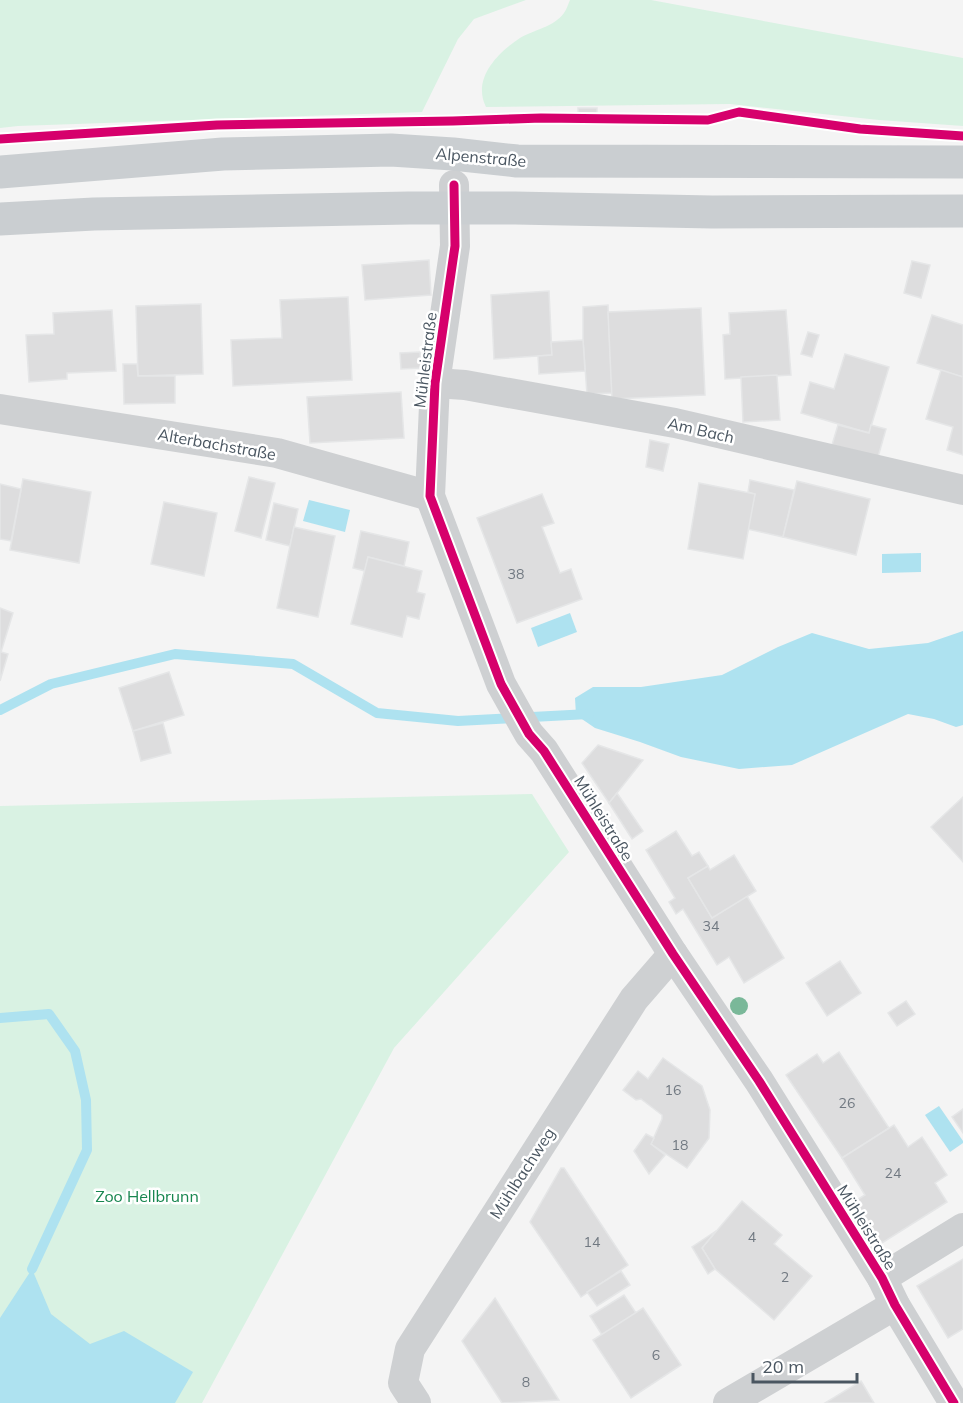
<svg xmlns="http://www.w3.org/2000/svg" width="963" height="1403" viewBox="0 0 963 1403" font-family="Mulish,sans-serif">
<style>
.green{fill:#d9f2e3}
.water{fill:#aee2f0}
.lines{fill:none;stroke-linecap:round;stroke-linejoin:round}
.stream{stroke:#aee2f0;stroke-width:10}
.building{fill:#ddddde;stroke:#e5e6e7;stroke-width:1.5}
.minor{stroke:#ced0d2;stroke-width:30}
.primary{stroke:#caced1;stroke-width:33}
.cycleway-casing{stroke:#fff;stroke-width:13}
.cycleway{stroke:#d6006c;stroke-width:9}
.tree{fill:#7ab899}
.labels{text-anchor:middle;stroke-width:5;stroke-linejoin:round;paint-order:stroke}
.number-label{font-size:14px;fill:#707881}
.street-label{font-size:16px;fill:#4a5661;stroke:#fff}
.park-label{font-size:16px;fill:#17864f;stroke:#fff}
</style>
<rect width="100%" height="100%" fill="#f4f4f4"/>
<g class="green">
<path d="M0 0H526L474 19 458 39 422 112 18 126 0 128Z"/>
<path d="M570 0H651L963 58V126L879 120 730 104 486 107C472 79 497 53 520 38 533 30 554 27 564 13 567 9 568 4 570 0Z"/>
<path d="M532 794 569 852 394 1048 202 1403H0V806Z"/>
</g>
<g class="water">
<path d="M309 500 350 510 345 532 303 521Z"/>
<path d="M921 553V572L882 573V554Z"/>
<path d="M570 613 577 632 538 647 531 628Z"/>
<path d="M963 631V725L956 727 934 719 908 714 792 765 739 769 681 757 640 742 595 728 576 715 575 698 593 687H641L722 675 778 647 812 633 869 649 928 643Z"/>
<path d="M939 1106 963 1141V1143L950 1152 925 1115Z"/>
<path d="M32 1269 51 1314 90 1344 124 1331 193 1372 175 1403H0V1318Z"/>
</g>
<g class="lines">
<g class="stream">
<path d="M0 710 51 684 175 654 293 664 377 713 458 721 589 714"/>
<path d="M0 1018 49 1014 75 1051 86 1100 87 1150 32 1269"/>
</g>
</g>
<g class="building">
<rect x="578" y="108" width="19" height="6"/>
<path d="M429 260 431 295 365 300 362 265Z"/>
<path d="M912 261 930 265 921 298 904 293Z"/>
<path d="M549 291 552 355 494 359 491 295Z"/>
<path d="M348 297 352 380 233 386 231 340 282 338 280 300Z"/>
<path d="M201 304 203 374 138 376 136 306Z"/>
<path d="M608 305 612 393 587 394 583 340V307Z"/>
<path d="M701 308 705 395 612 399 608 312Z"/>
<path d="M112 310 116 371 67 373V379L29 382 26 335 54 334 53 313Z"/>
<path d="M786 310 791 375 725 379 723 335 730 334 729 313Z"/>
<path d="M932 315 963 325V377L917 363Z"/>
<path d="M808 332 819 335 812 357 801 354Z"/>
<path d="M583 340 585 371 539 374 538 356 552 355 551 342Z"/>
<path d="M420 352 421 368 401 369 400 353Z"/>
<path d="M845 354 889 367 869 433 801 413 810 382 834 389Z"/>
<path d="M123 364H137L138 376H175V403L124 404Z"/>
<path d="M941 370 963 377V455L947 450 953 427 926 419Z"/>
<path d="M777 375 780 420 743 422 741 377Z"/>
<path d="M401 392 404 438 310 443 307 397Z"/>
<path d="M838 425 869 433 871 425 886 429 878 457 832 445Z"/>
<path d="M650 440 669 444 663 471 646 467Z"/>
<path d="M249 477 275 483 261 538 235 531Z"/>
<path d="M23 479 91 492 79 563 10 550Z"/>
<path d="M750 480 794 490 783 537 747 529 755 494 748 492Z"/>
<path d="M797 481 870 499 856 555 783 537Z"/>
<path d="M699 483 755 494 743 559 688 549Z"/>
<path d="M0 484 21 489 11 541 0 539Z"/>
<path d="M542 494 554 523 542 527 560 573 571 569 582 599 517 623 477 518Z"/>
<path d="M164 502 217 513 204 576 151 564Z"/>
<path d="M274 503 298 509 290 546 266 540Z"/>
<path d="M294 527 335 536 318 617 277 608Z"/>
<path d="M361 531 409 542 404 566 368 557 365 571 353 568Z"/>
<path d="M368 557 422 571 417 592 425 594 419 619 407 616 402 637 351 624Z"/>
<path d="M0 608 13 613 1 652 8 654 0 681Z"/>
<path d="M169 672 184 715 133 731 119 688Z"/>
<path d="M163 723 171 753 141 761 133 731Z"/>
<path d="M598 745 643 760 609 803 582 763Z"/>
<path d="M617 793 643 831 632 839 609 803Z"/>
<path d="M963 797V862L931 827Z"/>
<path d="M676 831 692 856 699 852 708 866 688 878 712 918 747 896 784 958 744 983 729 957 717 965 683 909 676 914 669 902 675 898 646 850Z"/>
<path d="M734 855 756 891 712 918 688 878 708 866 710 870Z"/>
<path d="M840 961 861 993 827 1016 806 983Z"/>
<path d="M906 1001 915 1014 897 1026 888 1013Z"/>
<path d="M839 1052 889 1128 842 1158 786 1075 817 1054 823 1063Z"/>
<path d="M663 1058 702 1086 710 1110 709 1138 687 1168 651 1144 662 1119V1115L641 1099 636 1100 623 1090 638 1071 648 1079Z"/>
<path d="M963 1109V1133L952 1117Z"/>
<path d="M894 1125 908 1147 922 1137 947 1175 935 1183 947 1202 874 1248 847 1206 865 1195 842 1158Z"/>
<path d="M646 1134 654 1138 651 1144 665 1155 649 1174 634 1151Z"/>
<path d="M561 1168H564L628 1265 581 1297 530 1222Z"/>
<path d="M742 1201 782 1235 774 1244 812 1276 774 1320 715 1269 702 1248Z"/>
<path d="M716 1231 702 1248 715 1269 708 1274 692 1247Z"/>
<path d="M963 1259V1329L948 1338 917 1286Z"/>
<path d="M621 1271 630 1285 597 1306 587 1292Z"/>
<path d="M624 1295 636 1313 602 1335 590 1316Z"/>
<path d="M495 1298 559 1400 502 1403 462 1341Z"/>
<path d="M643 1308 681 1365 631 1398 593 1340Z"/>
<path d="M861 1381 874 1403H825Z"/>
</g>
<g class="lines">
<g class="minor">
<path d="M454 185 455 246 435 383 430 496 501 684 529 734 544 751 673 954 759 1081 882 1278 895 1305 954 1403"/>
<path d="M435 383 465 385 675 423 963 490"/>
<path d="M0 409 277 453 430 496"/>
<path d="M882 1278 963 1228"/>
<path d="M416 1403 403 1383 410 1349 634 999 673 954"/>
<path d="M728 1403 895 1305"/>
</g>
<g class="primary">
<path d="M0 172 223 154 391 150 453 154 517 161 963 162"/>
<path d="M0 219 94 214 409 208H515L712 212 963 211"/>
</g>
<g class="cycleway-casing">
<g id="cycleway">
<path d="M0 139 217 125 453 121 541 118 708 120 739 112 860 129 963 136"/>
<path d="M454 185 455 246 435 383 430 496 501 684 529 734 544 751 673 954 759 1081 882 1278 895 1305 954 1403"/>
</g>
</g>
<use href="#cycleway" class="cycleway"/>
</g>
<circle class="tree" cx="739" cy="1006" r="9"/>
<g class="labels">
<g class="number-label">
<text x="516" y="579">38</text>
<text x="711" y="931">34</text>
<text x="673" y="1095">16</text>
<text x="847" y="1108">26</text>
<text x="680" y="1150">18</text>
<text x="893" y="1178">24</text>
<text x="752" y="1242">4</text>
<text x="592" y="1247">14</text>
<text x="785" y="1282">2</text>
<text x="656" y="1360">6</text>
<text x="526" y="1387">8</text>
</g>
<g class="street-label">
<text transform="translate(481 157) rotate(5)" y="6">Alpenstraße</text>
<text transform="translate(425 360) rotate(-83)" y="6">Mühleistraße</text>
<text transform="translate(701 430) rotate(13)" y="6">Am Bach</text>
<text transform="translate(217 444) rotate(10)" y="6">Alterbachstraße</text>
<text transform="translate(604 818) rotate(58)" y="6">Mühleistraße</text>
<text transform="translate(522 1173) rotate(-57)" y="6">Mühlbachweg</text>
<text transform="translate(867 1227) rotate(58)" y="6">Mühleistraße</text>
</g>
<g class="park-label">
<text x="147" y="1202">Zoo Hellbrunn</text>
</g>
</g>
<path d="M753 1373v9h104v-9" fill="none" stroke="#4a5661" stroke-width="3"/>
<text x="762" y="1373" font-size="18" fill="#4a5661" stroke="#ffffff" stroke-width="4.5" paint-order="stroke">20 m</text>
</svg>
